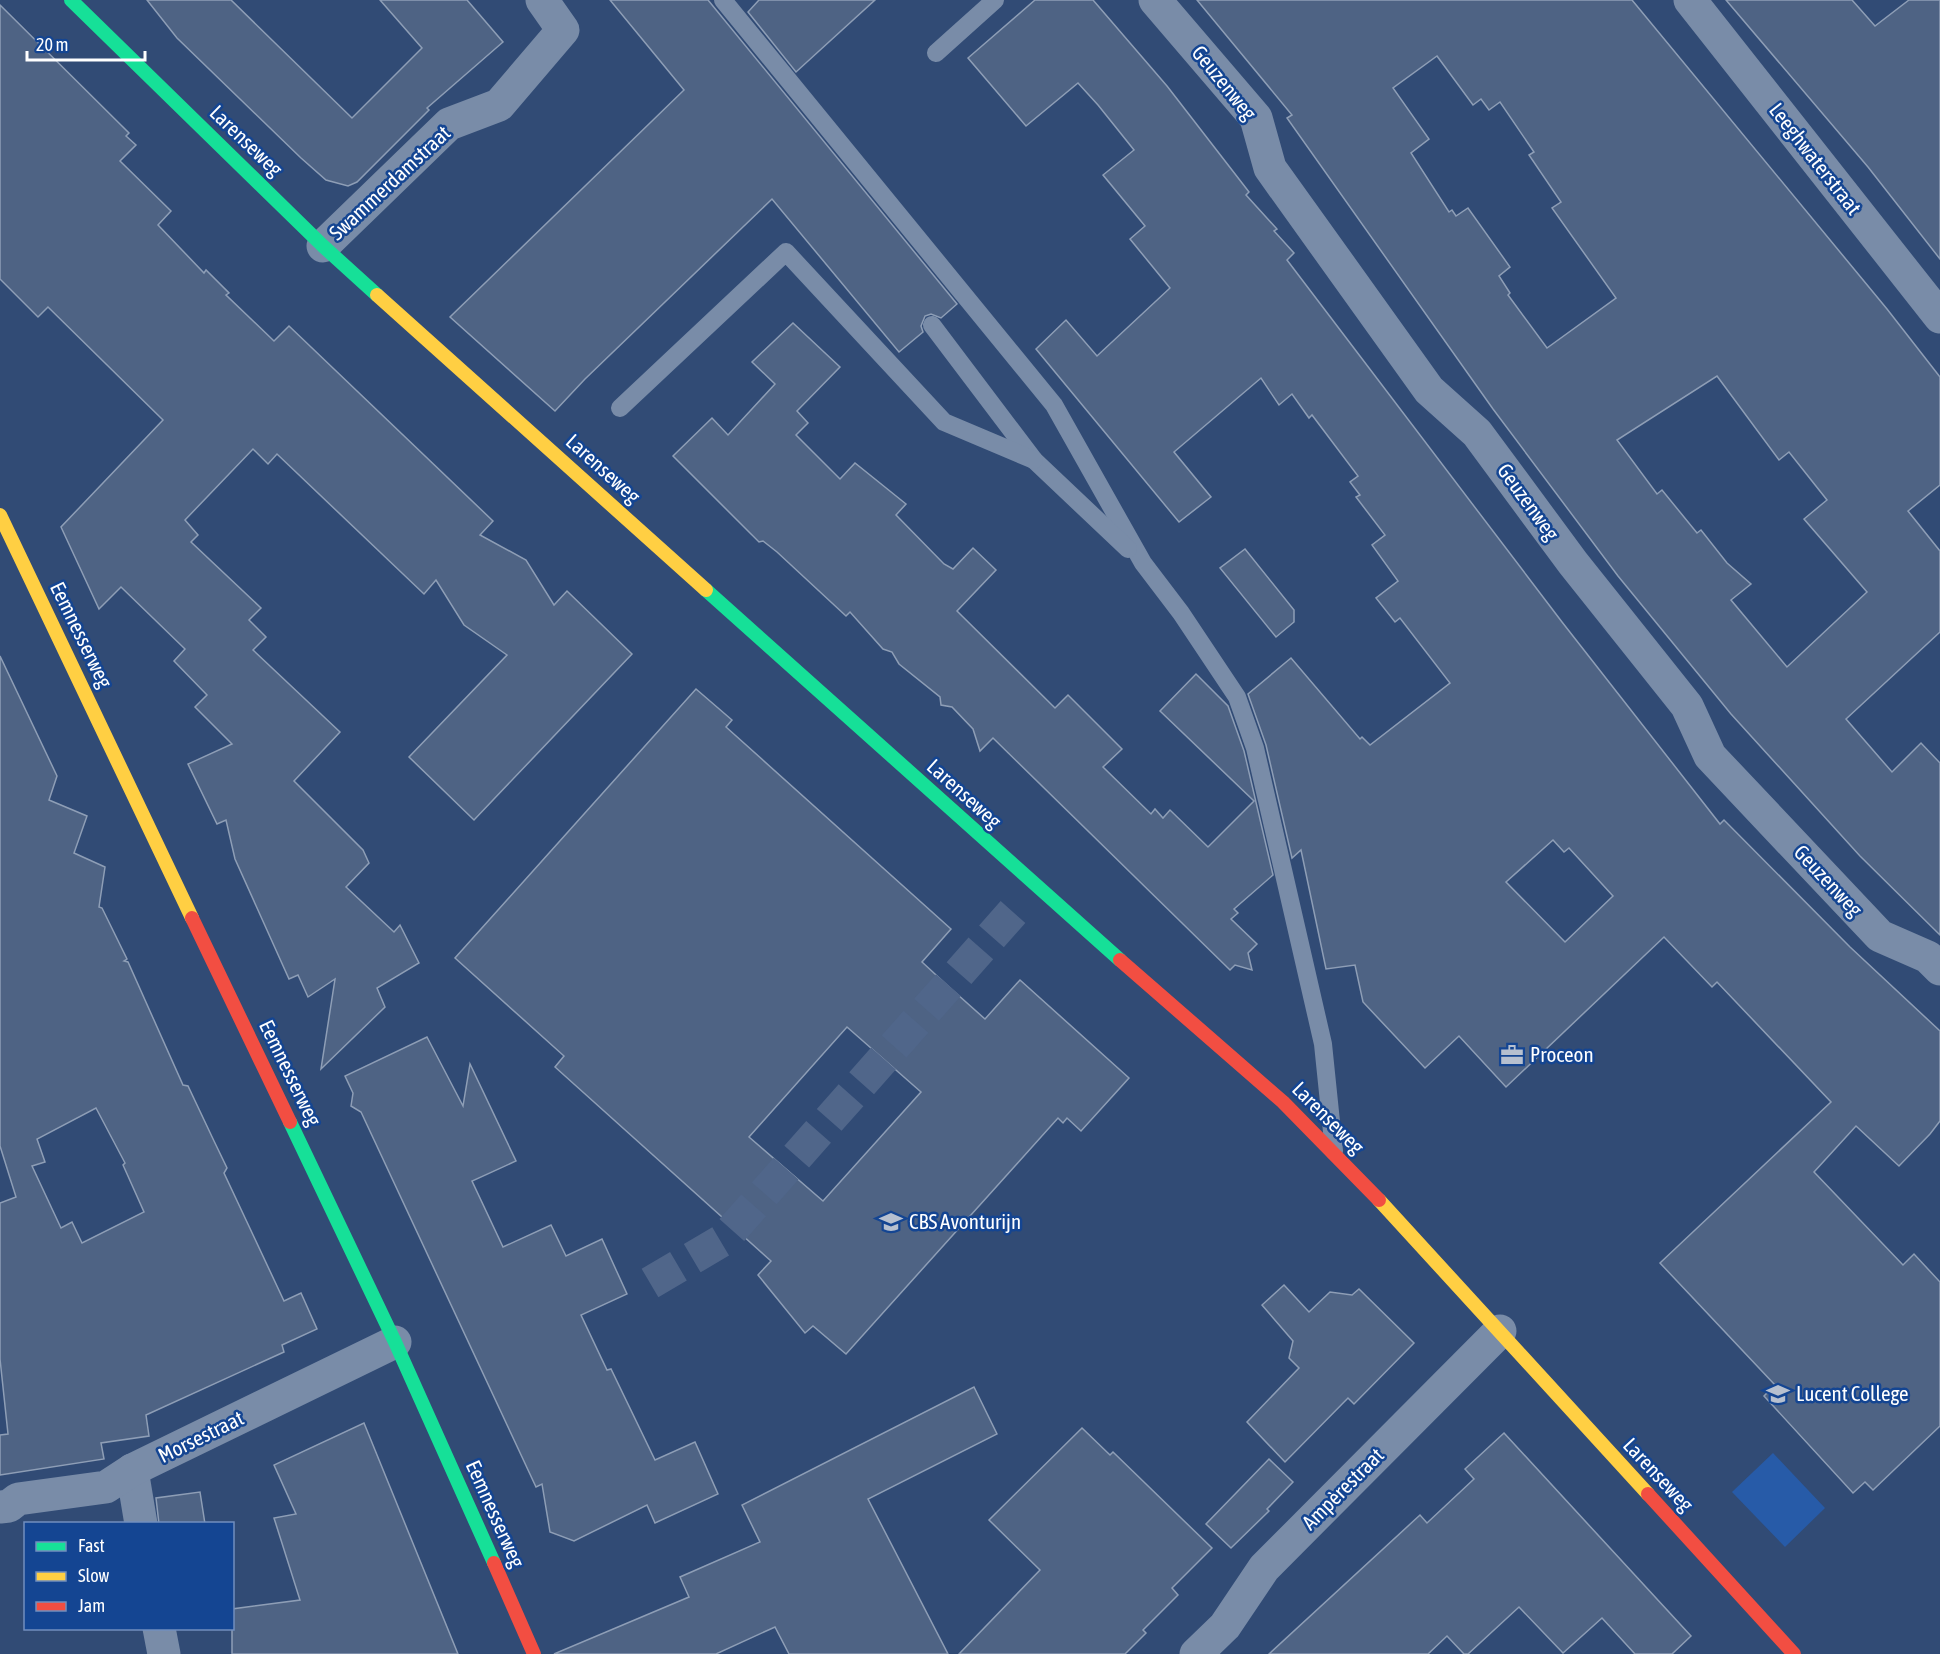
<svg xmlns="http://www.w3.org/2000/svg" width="1940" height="1654" viewBox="0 0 1940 1654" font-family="'Asap Condensed',sans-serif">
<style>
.green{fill:#275ba8}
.building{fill:#4e6384;stroke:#8e9eb6;stroke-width:1.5;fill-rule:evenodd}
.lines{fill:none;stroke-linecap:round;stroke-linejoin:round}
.street-tunnel{stroke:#50668a;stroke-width:33;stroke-dasharray:33 16;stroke-linecap:butt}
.lane{stroke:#798ca8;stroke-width:18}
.street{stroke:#798ca8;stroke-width:33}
.fast{stroke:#16e098;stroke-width:14}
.slow{stroke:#ffcf43;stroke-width:14}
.jam{stroke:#f24e42;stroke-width:14}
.labels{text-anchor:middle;stroke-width:5;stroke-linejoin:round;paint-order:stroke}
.street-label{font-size:21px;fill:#fff;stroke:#144592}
.poi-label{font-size:21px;fill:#fff;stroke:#144592;text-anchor:start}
</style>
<rect width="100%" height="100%" fill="#314b75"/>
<path class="green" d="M1773 1453 1825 1508 1785 1547 1732 1492Z"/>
<g class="building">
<path d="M147 0H231L352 118 422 48 380 0H467L503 42 427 108 429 110 357 182 348 186 326 180 301 158 177 38Z"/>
<path d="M610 0H708L957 304 941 318 931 314 925 316 921 326 923 332 899 352 772 199 585 379 555 411 450 317 684 90Z"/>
<path d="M759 0H875L796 72 748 12Z"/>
<path d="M1035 0H1093L1167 86 1249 192 1246 195 1277 229 1274 231 1294 253 1287 260 1562 622 1720 824 1724 820 1850 947 1940 1031V1121L1930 1134 1899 1166 1856 1126 1814 1172 1903 1265 1914 1254 1940 1282V1426L1873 1490 1865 1482 1853 1493 1764 1396 1775 1385 1660 1263 1831 1102 1717 982 1712 987 1664 937 1506 1087 1459 1036 1425 1068 1363 1002 1355 965 1326 969 1301 850 1292 858 1266 745 1248 694 1291 658 1360 739 1362 737 1370 745 1450 683 1400 618 1395 622 1376 598 1398 581 1372 545 1385 535 1356 497 1360 495 1350 482 1358 476 1312 415 1309 418 1292 394 1279 405 1261 378 1174 452 1211 497 1179 522 1036 349 1066 320 1097 356 1170 288 1130 239 1145 226 1103 175 1134 150 1098 105 1078 83 1026 126 968 58ZM1553 840 1564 852 1569 848 1613 896 1565 942 1506 882Z"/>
<path d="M1197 0H1632L1887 309 1940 377V485L1908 511 1940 551V632L1846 719 1892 772 1921 743 1940 763V935L1860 856 1731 714 1618 576 1493 409 1287 118 1292 115ZM1437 56 1473 105 1481 99 1489 110 1500 102 1534 152 1529 155 1561 202 1552 208 1616 298 1547 348 1508 295 1510 293 1499 276 1510 267 1468 208 1456 216 1452 210 1449 212 1411 153 1429 139 1393 88ZM1717 376 1779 460 1789 452 1827 500 1804 519 1867 592 1787 667 1731 600 1751 584 1727 563 1701 530 1697 533 1662 490 1657 494 1617 440Z"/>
<path d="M1726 0H1852L1875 26 1909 0H1940V259L1868 167Z"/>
<path d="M0 5 129 133 126 136 136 145 120 161 171 211 158 225 204 273 206 270 229 293 226 295 274 341 289 326 493 521 480 535 526 560 554 605 567 591 632 654 474 820 409 757 507 655 464 625 436 580 424 594 277 454 268 464 253 449 185 520 198 535 191 542 261 608 249 620 266 637 253 650 340 732 294 781 363 850 369 863 346 887 394 932 400 925 419 963 377 988 385 1007 321 1069 335 979 308 997 298 975 289 979 235 859 226 820 217 824 188 764 232 744 195 707 207 695 174 661 185 649 121 587 99 609 61 527 163 420 48 307 38 317 0 279Z"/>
<path d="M793 323 840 367 797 411 808 423 796 435 840 479 855 463 906 504 896 515 944 564 953 569 973 548 996 570 957 611 1055 708 1068 695 1122 749 1103 767 1151 814 1155 809 1163 818 1170 810 1208 847 1254 801 1160 711 1196 674 1228 706 1244 751 1273 875 1234 909 1238 913 1231 919 1257 944 1248 953 1252 970 1235 965 1230 970 993 738 980 751 973 729 952 707 941 705 940 697 899 664 892 652 883 649 850 612 846 616 777 552 763 541 759 542 673 456 712 418 728 435 775 384 752 362Z"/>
<path d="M1245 549 1294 610V622L1276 637 1220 568Z"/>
<path d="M0 656 57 776 49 800 87 816 74 853 105 867 99 907 102 908 127 959 124 961 128 962 183 1085 188 1086 214 1141 227 1168 224 1173 284 1301 301 1293 317 1329 282 1345 284 1352 146 1415 149 1436 101 1443 104 1459 0 1475V1435L8 1434 0 1359V1203L16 1197 0 1146ZM96 1108 125 1163 123 1165 144 1212 82 1243 72 1222 61 1228 32 1166 45 1162 37 1139Z"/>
<path d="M696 689 732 720 726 727 951 929 922 962 948 986 985 1019 1020 980 1129 1078 1081 1131 1067 1118 1063 1123 1058 1118 846 1354 813 1326 805 1333 758 1275 771 1261 555 1067 564 1056 455 958ZM847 1027 921 1092 823 1201 749 1137Z"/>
<path d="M427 1037 463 1106 470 1064 516 1161 472 1181 503 1247 551 1225 566 1256 602 1239 627 1294 581 1315 607 1370 611 1369 655 1460 695 1442 718 1494 655 1523 647 1505 574 1541 550 1532 542 1484 536 1487 361 1112 351 1106 353 1093 345 1076Z"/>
<path d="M1284 1285 1309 1312 1330 1292 1352 1295 1359 1289 1414 1343 1354 1404 1348 1398 1285 1462 1247 1422 1299 1368 1289 1358 1293 1341 1262 1305Z"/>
<path d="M974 1387 997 1434 868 1499 948 1654H789L775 1627 716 1654H554L689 1597 680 1577 760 1542 742 1505Z"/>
<path d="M364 1423 458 1654H232V1609L300 1600 274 1518 296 1514 274 1465Z"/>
<path d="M1082 1428 1110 1455 1113 1452 1212 1548 1172 1588 1178 1595 1143 1630 1146 1633 1125 1654H959L1040 1570 989 1520Z"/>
<path d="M1504 1433 1691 1636 1672 1654H1635L1602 1618 1563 1653 1519 1607 1468 1654H1464L1447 1636 1428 1654H1269L1420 1515 1427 1523 1474 1479 1465 1469Z"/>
<path d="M1269 1459 1293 1482 1267 1509 1269 1511 1231 1548 1206 1524Z"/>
<path d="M200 1492 205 1524H159L156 1498Z"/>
</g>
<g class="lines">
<path class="street-tunnel" d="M650 1283 723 1240 1013 912"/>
<g class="lane">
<path d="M723 0 1054 405 1143 563 1181 613 1237 697 1255 748 1323 1044 1334 1151"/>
<path d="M936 53 995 0"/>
<path d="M932 325 1034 460 1128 549"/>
<path d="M620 408 786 252 944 422 1034 460"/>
</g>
<g class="street">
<path d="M1155 0 1256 118 1270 168 1429 390 1477 433 1573 563 1687 706 1710 756 1880 936 1928 957 1940 969"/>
<path d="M1690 0 1940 317"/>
<path d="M323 246 449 124 499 105 563 30 542 0"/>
<path d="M132 1470 141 1524"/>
<path d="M0 1507 9 1506 18 1499 106 1487 132 1470 395 1342"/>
<path d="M159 1628 164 1654"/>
<path d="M1196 1654 1225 1626 1264 1568 1500 1331"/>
</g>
<g class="fast">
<path d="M71 0 323 246 377 295"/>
<path d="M706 590 1120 960"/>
<path d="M290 1122 395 1342 494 1563"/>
</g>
<g class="slow">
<path d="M377 295 706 590"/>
<path d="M0 515 192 918"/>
<path d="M1379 1200 1648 1494"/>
</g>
<g class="jam">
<path d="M192 918 290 1122"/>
<path d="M1120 960 1283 1102 1379 1200"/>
<path d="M1648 1494 1794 1654"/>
<path d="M494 1563 534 1654"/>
</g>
</g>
<defs>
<g id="office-bare" transform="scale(1.8)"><path d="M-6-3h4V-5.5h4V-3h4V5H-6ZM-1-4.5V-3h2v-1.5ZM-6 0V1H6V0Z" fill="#b7c0cf" stroke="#144592" stroke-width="2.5" paint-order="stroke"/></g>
<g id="school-bare" transform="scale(1.8)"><path d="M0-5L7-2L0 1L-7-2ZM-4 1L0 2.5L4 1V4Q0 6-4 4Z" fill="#b7c0cf" stroke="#144592" stroke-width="2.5" paint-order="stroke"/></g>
</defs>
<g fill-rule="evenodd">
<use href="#office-bare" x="1512" y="1055"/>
<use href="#school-bare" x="891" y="1222"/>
<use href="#school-bare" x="1778" y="1394"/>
</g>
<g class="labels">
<g class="street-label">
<text transform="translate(1224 83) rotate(51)" y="7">Geuzenweg</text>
<text transform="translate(246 141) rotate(44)" y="7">Larenseweg</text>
<text transform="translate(1815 159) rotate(52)" y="7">Leeghwaterstraat</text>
<text transform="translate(390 183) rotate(-43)" y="7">Swammerdamstraat</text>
<text transform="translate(603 469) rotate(42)" y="7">Larenseweg</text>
<text transform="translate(1528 502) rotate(54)" y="7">Geuzenweg</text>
<text transform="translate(81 635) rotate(64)" y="7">Eemnesserweg</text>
<text transform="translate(964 794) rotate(42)" y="7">Larenseweg</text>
<text transform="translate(1828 881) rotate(47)" y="7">Geuzenweg</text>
<text transform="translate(290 1073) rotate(64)" y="7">Eemnesserweg</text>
<text transform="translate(1328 1118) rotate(45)" y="7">Larenseweg</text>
<text transform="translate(201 1437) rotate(-26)" y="7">Morsestraat</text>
<text transform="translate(1658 1475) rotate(47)" y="7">Larenseweg</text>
<text transform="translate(1343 1489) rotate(-45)" y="7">Ampèrestraat</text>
<text transform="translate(495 1514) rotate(66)" y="7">Eemnesserweg</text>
</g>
<g class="poi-label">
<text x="1530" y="1062">Proceon</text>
<text x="909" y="1229">CBS Avonturijn</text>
<text x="1796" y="1401">Lucent College</text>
</g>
</g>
<rect x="24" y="1522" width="210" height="108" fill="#144592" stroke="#728fbe" stroke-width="1.5"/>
<rect x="36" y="1542" width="30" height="9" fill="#16e098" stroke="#728fbe" stroke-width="1.5"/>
<text x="78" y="1552" font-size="18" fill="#ffffff">Fast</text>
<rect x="36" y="1572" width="30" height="9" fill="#ffcf43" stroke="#728fbe" stroke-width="1.5"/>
<text x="78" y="1582" font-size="18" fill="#ffffff">Slow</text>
<rect x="36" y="1602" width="30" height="9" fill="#f24e42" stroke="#728fbe" stroke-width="1.5"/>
<text x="78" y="1612" font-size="18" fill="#ffffff">Jam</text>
<path d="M27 51v9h118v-9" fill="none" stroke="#ffffff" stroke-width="3"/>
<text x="36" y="51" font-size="18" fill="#ffffff" stroke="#144592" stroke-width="4.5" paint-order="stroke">20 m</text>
</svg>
